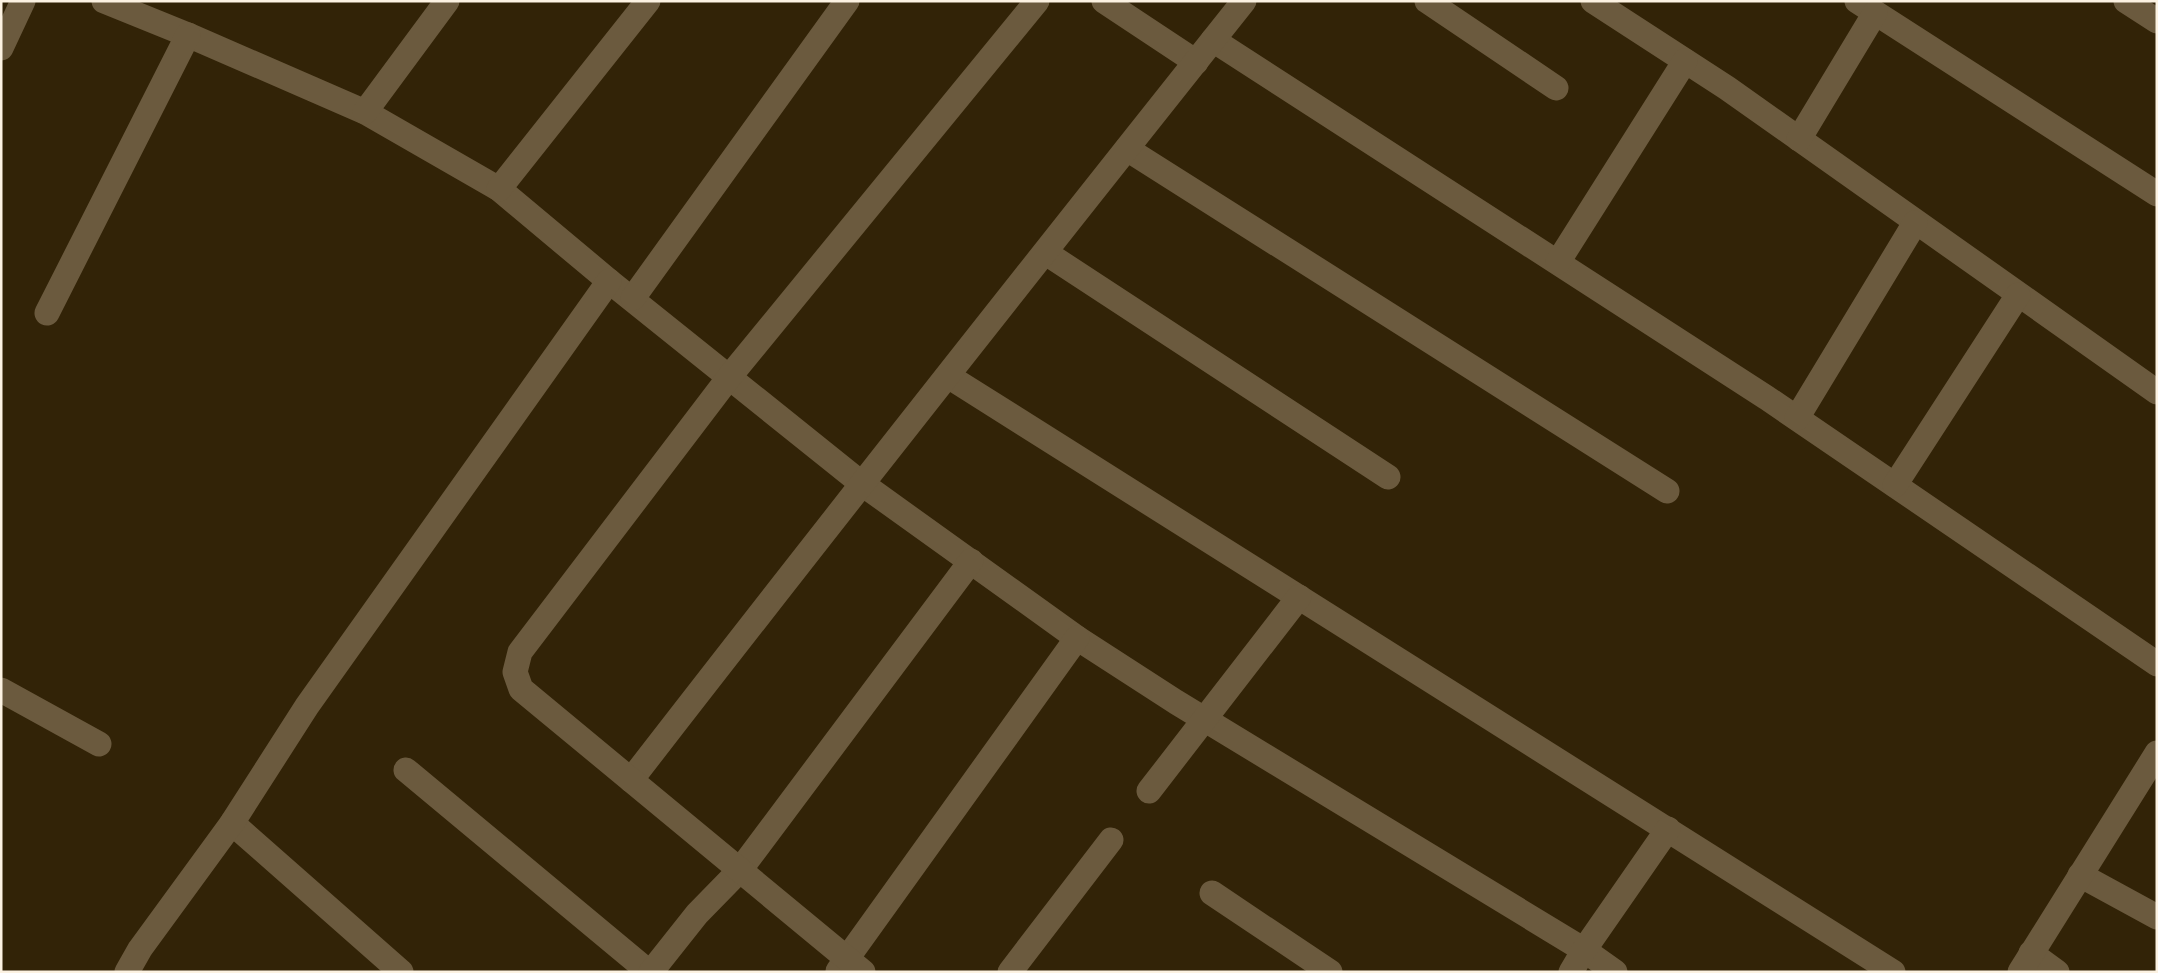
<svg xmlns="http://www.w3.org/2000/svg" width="2158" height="973" viewBox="0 0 2158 973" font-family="'DM Sans',sans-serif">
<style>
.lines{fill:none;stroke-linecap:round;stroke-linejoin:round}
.street{stroke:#6b5a3e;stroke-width:25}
</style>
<rect width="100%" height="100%" fill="#322307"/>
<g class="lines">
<g class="street">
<path d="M104 1 188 35 365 112 499 189 609 281 861 483 1077 638 1176 702 1584 950 1615 972"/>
<path d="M1104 1 1196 62"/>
<path d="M1427 1 1556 88"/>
<path d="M1593 1 1727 88 2157 392"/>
<path d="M1857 1 2157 194"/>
<path d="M2126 1 2157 21"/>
<path d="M1213 40 1767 398 2157 664"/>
<path d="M1 48 23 1"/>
<path d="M365 112 447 1"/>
<path d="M1799 139 1875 13"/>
<path d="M1127 149 1667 491"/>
<path d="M499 189 648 1"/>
<path d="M1046 253 1388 477"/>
<path d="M1558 262 1685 61"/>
<path d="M633 298 847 1"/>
<path d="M47 313 188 35"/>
<path d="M948 376 1893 972"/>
<path d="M1797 418 1915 223"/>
<path d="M1895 485 2018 295"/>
<path d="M1 690 99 744"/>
<path d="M406 770 649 972"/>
<path d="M631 780C833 519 1038 260 1244 1"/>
<path d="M1149 791 1299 597"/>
<path d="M232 823 401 972"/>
<path d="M2080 875 2157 917"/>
<path d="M1212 893 1330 972"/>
<path d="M2031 953 2057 972"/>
<path d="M838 971 1077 638"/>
<path d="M127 972 140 949 232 823 307 706 609 281"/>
<path d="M651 972 697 914 740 870 971 561"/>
<path d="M863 972 521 689 515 672 520 652 730 376 1037 1"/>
<path d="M1010 972 1111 840"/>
<path d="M1571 972 1584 950 1668 829"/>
<path d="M2020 972 2157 753"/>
</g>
</g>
<rect width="2158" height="973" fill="none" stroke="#fcf2e2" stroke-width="5"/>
</svg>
